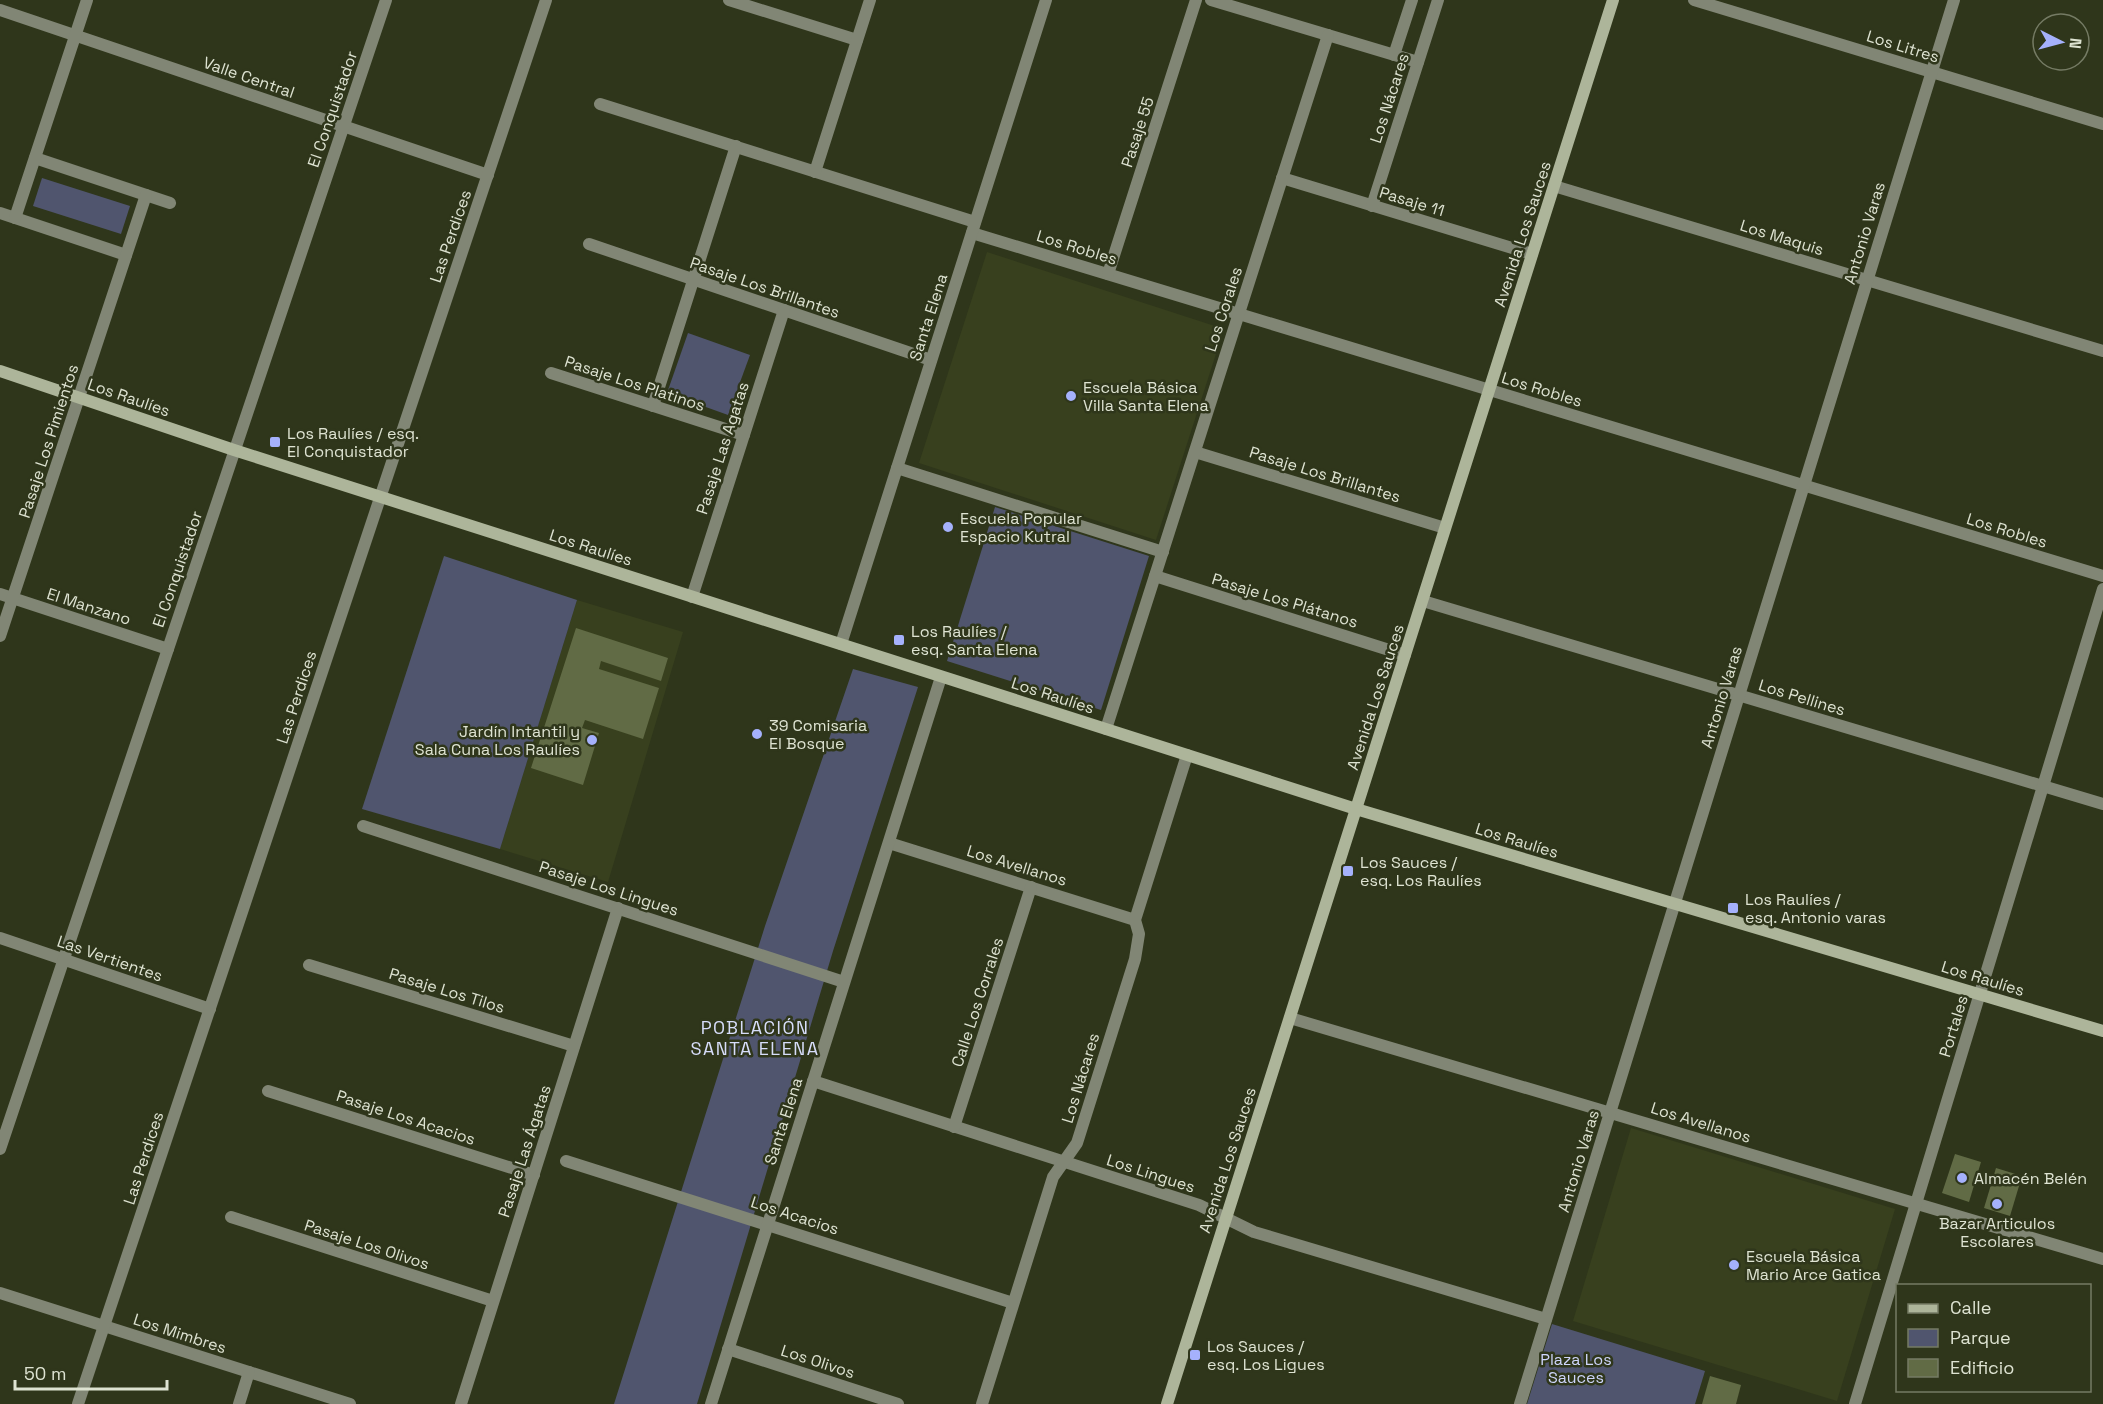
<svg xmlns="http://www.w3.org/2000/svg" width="2103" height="1404" viewBox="0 0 2103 1404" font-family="'Space Grotesk',sans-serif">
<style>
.built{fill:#38401e}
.green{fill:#50556e}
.building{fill:#616b45}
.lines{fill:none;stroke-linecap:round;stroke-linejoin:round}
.street{stroke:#818675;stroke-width:12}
.secondary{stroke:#adb59a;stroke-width:12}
.poi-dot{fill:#a5b1fc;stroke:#2f361b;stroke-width:2}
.labels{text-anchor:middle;stroke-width:5;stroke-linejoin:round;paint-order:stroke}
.street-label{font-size:16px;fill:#dee3d2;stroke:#2f361b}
.poi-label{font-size:16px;fill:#dee3d2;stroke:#2f361b;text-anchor:start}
.park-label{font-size:16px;fill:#ced5fb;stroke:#2f361b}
.neighbourhood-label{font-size:18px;letter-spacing:1.5px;fill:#d7ddfa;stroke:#2f361b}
</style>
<rect width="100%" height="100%" fill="#2f361b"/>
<g class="built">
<path d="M987 252 1224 329 1156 540 919 463Z"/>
<path d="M577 600 683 632 608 882 500 849Z"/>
<path d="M1631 1128 1895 1209 1837 1401 1573 1321Z"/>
</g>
<g class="green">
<path d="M42 178 130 206 121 234 33 206Z"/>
<path d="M688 333 750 355 728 415 667 393Z"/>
<path d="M995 507 1149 556 1101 710 947 661Z"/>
<path d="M444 556 577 600 500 849 362 809Z"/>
<path d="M853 669 918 687 833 951 697 1404H614L765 926Z"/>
<path d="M1552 1324 1705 1371 1695 1404H1527Z"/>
</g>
<g class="building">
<path d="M576 628 668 658 661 681 601 661 599 669 659 688 643 739 585 720 582 728 599 733 583 785 531 768Z"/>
<path d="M1955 1154 1981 1162 1969 1202 1942 1193Z"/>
<path d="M1996 1168 2022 1176 2010 1216 1984 1208Z"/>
<path d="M1710 1376 1741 1385 1736 1404H1702Z"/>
</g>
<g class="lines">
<g class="street">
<path d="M729 0 857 40"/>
<path d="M1211 0 1418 62"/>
<path d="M1694 0 2103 124"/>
<path d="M0 10 488 175"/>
<path d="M1394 55 1412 0"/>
<path d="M600 104 975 222"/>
<path d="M35 158 170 203"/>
<path d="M815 172 870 0"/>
<path d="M1282 178 1532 254"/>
<path d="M1554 186 2103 351"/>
<path d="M1372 206 1438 0"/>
<path d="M0 213 126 255"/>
<path d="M15 218 87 0"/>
<path d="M972 233 2103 576"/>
<path d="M589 244 931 360"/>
<path d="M1108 274 1196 0"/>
<path d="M551 373 744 435"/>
<path d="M653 406 736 146"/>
<path d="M1195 452 1445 528"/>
<path d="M897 468 1163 552"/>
<path d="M1155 576 1405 655"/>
<path d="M0 594 168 649"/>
<path d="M692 597 784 310"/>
<path d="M1423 601 2103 804"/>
<path d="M0 636 146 195"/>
<path d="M841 644 1046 0"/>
<path d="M1106 729 1328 35"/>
<path d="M363 826 844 982"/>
<path d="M889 843 1135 920"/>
<path d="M0 938 210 1009"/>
<path d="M309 965 574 1046"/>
<path d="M1290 1018 2103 1259"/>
<path d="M813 1081 1199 1205 1254 1232 1546 1319"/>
<path d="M268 1091 534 1175"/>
<path d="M954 1127 1031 887"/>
<path d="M0 1149 386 0"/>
<path d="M566 1161 1013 1303"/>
<path d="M231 1217 493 1301"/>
<path d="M0 1293 350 1404"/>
<path d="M728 1349 898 1404"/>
<path d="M78 1404 546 0"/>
<path d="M239 1404 249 1372"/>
<path d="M461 1404 618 908"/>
<path d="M711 1404 941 677"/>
<path d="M982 1404 1053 1177 1077 1143 1135 959 1139 934 1135 920 1187 755"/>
<path d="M1520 1404 1954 0"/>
<path d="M1855 1404 2103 589"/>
</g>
<g class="secondary">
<path d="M0 371 234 450 1356 809 2103 1031"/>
<path d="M1167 1404 1613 0"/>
</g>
</g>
<g class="poi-dot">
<circle cx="1071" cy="396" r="6"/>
<rect x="269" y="436" width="12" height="12" rx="3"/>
<circle cx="948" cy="527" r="6"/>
<rect x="893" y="634" width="12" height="12" rx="3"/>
<circle cx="757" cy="734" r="6"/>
<circle cx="592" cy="740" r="6"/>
<rect x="1342" y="865" width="12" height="12" rx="3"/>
<rect x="1727" y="902" width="12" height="12" rx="3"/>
<circle cx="1962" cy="1178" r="6"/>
<circle cx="1997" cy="1204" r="6"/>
<circle cx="1734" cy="1265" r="6"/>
<rect x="1189" y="1349" width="12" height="12" rx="3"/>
</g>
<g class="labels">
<g class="street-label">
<text transform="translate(1903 46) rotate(17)" y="6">Los Litres</text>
<text transform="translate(249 77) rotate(19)" y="6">Valle Central</text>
<text transform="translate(1389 98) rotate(-72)" y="6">Los Nácares</text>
<text transform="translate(332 109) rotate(-71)" y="6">El Conquistador</text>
<text transform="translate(1137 132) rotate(-72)" y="6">Pasaje 55</text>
<text transform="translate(1412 201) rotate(17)" y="6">Pasaje 11</text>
<text transform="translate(1864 233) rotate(-73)" y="6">Antonio Varas</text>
<text transform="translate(1522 234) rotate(-72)" y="6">Avenida Los Sauces</text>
<text transform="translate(450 236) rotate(-71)" y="6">Las Perdices</text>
<text transform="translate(1782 237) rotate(17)" y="6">Los Maquis</text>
<text transform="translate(1077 247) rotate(17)" y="6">Los Robles</text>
<text transform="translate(765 287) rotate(19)" y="6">Pasaje Los Brillantes</text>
<text transform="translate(1223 309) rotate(-72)" y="6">Los Corales</text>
<text transform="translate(928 317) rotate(-72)" y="6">Santa Elena</text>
<text transform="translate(635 383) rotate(18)" y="6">Pasaje Los Platinos</text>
<text transform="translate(1542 389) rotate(17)" y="6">Los Robles</text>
<text transform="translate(129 397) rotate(19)" y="6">Los Raulíes</text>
<text transform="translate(48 441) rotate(-72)" y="6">Pasaje Los Pimientos</text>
<text transform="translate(722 448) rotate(-72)" y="6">Pasaje Las Agatas</text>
<text transform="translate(1325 474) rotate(17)" y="6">Pasaje Los Brillantes</text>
<text transform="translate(2007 530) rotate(17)" y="6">Los Robles</text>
<text transform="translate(591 547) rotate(18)" y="6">Los Raulíes</text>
<text transform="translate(177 569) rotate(-71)" y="6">El Conquistador</text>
<text transform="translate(1285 600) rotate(17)" y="6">Pasaje Los Plátanos</text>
<text transform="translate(89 606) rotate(18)" y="6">El Manzano</text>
<text transform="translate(1053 695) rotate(18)" y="6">Los Raulíes</text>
<text transform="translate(296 697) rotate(-72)" y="6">Las Perdices</text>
<text transform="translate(1375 697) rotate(-72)" y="6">Avenida Los Sauces</text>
<text transform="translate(1721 697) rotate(-73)" y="6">Antonio Varas</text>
<text transform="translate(1802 697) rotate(17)" y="6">Los Pellines</text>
<text transform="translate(1517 840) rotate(17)" y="6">Los Raulíes</text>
<text transform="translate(1017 865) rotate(17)" y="6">Los Avellanos</text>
<text transform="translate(609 888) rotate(18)" y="6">Pasaje Los Lingues</text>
<text transform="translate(110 958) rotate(19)" y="6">Las Vertientes</text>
<text transform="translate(1983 978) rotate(17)" y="6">Los Raulíes</text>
<text transform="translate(447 990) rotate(17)" y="6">Pasaje Los Tilos</text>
<text transform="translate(977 1002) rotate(-72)" y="6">Calle Los Corrales</text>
<text transform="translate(1953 1026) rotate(-73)" y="6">Portales</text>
<text transform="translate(1080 1078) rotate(-73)" y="6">Los Nácares</text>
<text transform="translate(406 1117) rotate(18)" y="6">Pasaje Los Acacios</text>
<text transform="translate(783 1121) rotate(-72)" y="6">Santa Elena</text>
<text transform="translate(1701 1122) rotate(17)" y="6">Los Avellanos</text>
<text transform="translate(524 1151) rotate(-72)" y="6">Pasaje Las Ágatas</text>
<text transform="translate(143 1158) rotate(-72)" y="6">Las Perdices</text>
<text transform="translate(1227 1160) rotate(-72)" y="6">Avenida Los Sauces</text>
<text transform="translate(1578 1161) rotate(-73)" y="6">Antonio Varas</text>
<text transform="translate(1151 1173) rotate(18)" y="6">Los Lingues</text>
<text transform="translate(795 1215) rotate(18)" y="6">Los Acacios</text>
<text transform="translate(367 1244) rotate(18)" y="6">Pasaje Los Olivos</text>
<text transform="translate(180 1333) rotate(18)" y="6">Los Mimbres</text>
<text transform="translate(818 1361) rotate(18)" y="6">Los Olivos</text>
</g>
<g class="poi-label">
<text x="1083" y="393">Escuela Básica<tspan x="1083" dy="18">Villa Santa Elena</tspan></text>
<text x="287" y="439">Los Raulíes / esq.<tspan x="287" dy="18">El Conquistador</tspan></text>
<text x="960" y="524">Escuela Popular<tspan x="960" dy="18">Espacio Kutral</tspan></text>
<text x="911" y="637">Los Raulíes /<tspan x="911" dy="18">esq. Santa Elena</tspan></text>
<text x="769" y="731">39 Comisaria<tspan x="769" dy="18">El Bosque</tspan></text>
<text x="580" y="737" text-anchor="end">Jardín Intantil y<tspan x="580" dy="18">Sala Cuna Los Raulíes</tspan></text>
<text x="1360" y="868">Los Sauces /<tspan x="1360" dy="18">esq. Los Raulíes</tspan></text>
<text x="1745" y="905">Los Raulíes /<tspan x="1745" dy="18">esq. Antonio varas</tspan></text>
<text x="1974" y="1184">Almacén Belén</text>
<text x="1997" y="1229" text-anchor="middle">Bazar Articulos<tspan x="1997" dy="18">Escolares</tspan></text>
<text x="1746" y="1262">Escuela Básica<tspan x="1746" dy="18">Mario Arce Gatica</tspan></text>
<text x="1207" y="1352">Los Sauces /<tspan x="1207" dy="18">esq. Los Ligues</tspan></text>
</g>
<g class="park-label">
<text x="1576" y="1365">Plaza Los<tspan x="1576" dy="18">Sauces</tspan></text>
</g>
<g class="neighbourhood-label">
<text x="755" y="1034">POBLACIÓN<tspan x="755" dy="21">SANTA ELENA</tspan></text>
</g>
</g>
<rect x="1896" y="1284" width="195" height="108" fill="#2f361b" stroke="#757b64" stroke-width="1.5"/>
<rect x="1908" y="1304" width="30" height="9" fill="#adb59a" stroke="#757b64" stroke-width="1.5"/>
<text x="1950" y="1314" font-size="18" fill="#dee3d2">Calle</text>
<rect x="1908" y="1329" width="30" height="18" fill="#50556e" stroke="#757b64" stroke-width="1.5"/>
<text x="1950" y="1344" font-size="18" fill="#dee3d2">Parque</text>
<rect x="1908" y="1359" width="30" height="18" fill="#616b45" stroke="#757b64" stroke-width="1.5"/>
<text x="1950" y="1374" font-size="18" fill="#dee3d2">Edificio</text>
<g transform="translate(2061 42) rotate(96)"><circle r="28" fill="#2f361b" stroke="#757b64" stroke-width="1.5"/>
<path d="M0-4.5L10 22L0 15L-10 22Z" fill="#a5b1fc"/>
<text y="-9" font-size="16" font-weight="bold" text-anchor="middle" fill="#dee3d2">N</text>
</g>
<path d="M15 1380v9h152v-9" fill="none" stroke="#dee3d2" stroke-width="3"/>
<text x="24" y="1380" font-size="18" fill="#dee3d2" stroke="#2f361b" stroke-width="4.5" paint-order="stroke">50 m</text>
</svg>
